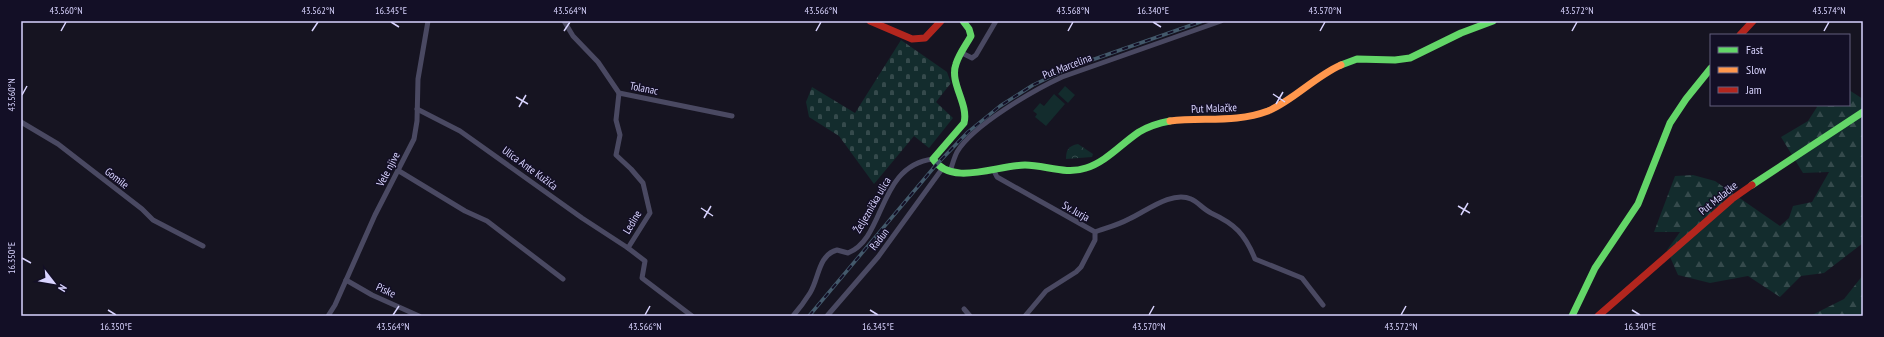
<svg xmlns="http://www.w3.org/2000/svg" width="1884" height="337" viewBox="0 0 1884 337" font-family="'PT Sans Narrow',sans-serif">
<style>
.grass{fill:#132c2d}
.forest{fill:url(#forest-firs)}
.cemetery{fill:url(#cemetery-stones)}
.park{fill:url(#park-crowns)}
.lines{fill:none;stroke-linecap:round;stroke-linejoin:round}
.street{stroke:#4a4962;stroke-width:5}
.fast{stroke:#63d668;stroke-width:7}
.slow{stroke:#ff974d;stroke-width:7}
.jam{stroke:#b3261e;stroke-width:7}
.rail-casing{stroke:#43596b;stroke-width:3.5}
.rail{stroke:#130f26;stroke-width:2;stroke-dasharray:6;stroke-linecap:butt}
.ticks{fill:none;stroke:#d9d4ff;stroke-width:1.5}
.labels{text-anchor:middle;stroke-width:3;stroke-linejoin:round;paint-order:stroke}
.street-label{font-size:11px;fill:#d9d4ff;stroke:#130f26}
.neatline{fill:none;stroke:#d9d4ff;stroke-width:1.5}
.ticks-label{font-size:10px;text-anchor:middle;fill:#d9d4ff}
</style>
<defs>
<pattern id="forest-firs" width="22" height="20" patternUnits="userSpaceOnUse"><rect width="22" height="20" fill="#132c2d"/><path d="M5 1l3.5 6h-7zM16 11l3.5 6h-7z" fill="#354a4c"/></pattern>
<pattern id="cemetery-stones" width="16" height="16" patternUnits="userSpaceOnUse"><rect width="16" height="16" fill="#132c2d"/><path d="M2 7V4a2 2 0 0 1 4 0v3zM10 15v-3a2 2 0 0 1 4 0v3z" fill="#354a4c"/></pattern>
<pattern id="park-crowns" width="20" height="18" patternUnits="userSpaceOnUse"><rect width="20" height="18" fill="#132c2d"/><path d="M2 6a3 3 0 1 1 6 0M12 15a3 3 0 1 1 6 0" fill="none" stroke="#354a4c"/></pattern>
</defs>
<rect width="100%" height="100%" fill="#161421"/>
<g class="grass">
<path d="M1065 86 1075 95 1068 103 1058 94Z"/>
<path d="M1054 94 1065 104 1046 126 1035 117 1037 114 1033 111 1040 103 1044 106Z"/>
</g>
<g class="forest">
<path d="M1849 90 1863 99V243L1824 273 1801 276 1780 297 1748 276 1710 283 1678 275 1667 250 1680 232H1654L1675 176 1693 175 1715 181 1780 226 1789 218 1793 206 1812 202 1829 172 1803 173 1781 137 1808 121 1817 107 1816 105H1849Z"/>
<path d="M1863 275V316H1810L1844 299Z"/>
</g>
<path class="cemetery" d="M901 40 947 72 951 83 936 102 953 118 929 148 914 136 874 184 839 136 809 117 806 102 812 87 855 113Z"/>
<path class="park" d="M1078 144 1093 154 1092 157 1066 159C1066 150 1068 146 1078 144Z"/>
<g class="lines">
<g class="street">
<path d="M564 21 573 36 598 62 619 93 732 116"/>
<path d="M962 53 972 58 976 55 996 21"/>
<path d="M619 93 616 120 620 135 616 155 631 169 643 183 650 213 628 248 645 261 642 278 692 316"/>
<path d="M417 109 460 131 582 218 628 248"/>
<path d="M21 122 58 144 142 209 153 220 203 246"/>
<path d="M399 171 465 211 487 221 563 279"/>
<path d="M994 171 997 177 1095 232V240L1081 267 1076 272 1046 291 1025 316"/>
<path d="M950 172C952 165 954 158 957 152 973 125 1034 90 1062 77L1221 21"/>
<path d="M1095 232C1106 228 1118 225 1129 219 1145 212 1172 190 1191 199 1198 202 1203 209 1211 213 1235 224 1245 234 1255 259L1302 278 1323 305"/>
<path d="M346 280 372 295 419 316"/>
<path d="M964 309 970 316"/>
<path d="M328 316 335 305 375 215 414 139 417 121 418 79 428 21"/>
<path d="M793 316C799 309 805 301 810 293 819 279 818 255 837 250L848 253C886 238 877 166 933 159"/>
<path d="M827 316 878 257 942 169"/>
</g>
<g class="fast">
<path d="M963 21 969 29 971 36C966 45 959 54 956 64 949 83 969 104 964 123L933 159C952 187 997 165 1025 165 1045 165 1066 175 1086 168 1106 162 1121 144 1139 132 1149 126 1159 123 1170 121"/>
<path d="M1341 65 1357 59 1395 60 1410 58 1461 33 1493 21"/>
<path d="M1752 185 1863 112"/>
<path d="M1572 316 1595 268 1638 204 1670 123 1686 99 1711 68"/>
</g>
<path class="slow" d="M1170 121C1203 117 1236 123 1268 111 1294 100 1314 77 1341 65"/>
<g class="jam">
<path d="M870 21 912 39 925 38 941 21"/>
<path d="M1740 35 1753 21"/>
<path d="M1598 316 1732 199 1752 185"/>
</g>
<g class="rail-casing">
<path id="rail" d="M809 316 936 165 968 132 1000 106 1033 85 1069 68 1203 21"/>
</g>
<use href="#rail" class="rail"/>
</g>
<path class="ticks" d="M391 22 399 27M1153 22 1161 27M61 31 66 22M312 31 318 22M564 31 570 22M816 31 821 22M1068 31 1073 22M1320 31 1325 22M1572 31 1577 22M1824 31 1829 22M1273 94 1285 102M22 95 27 86M516 97 528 104M1276 104 1283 92M519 107 526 95M1458 206 1470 213M701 208 713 216M1461 215 1468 203M704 218 711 206M22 258 31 263M108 310 116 315M870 310 878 315M1632 310 1640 315M393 315 399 306M645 315 650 306M1149 315 1154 306M1401 315 1406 306"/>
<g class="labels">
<g class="street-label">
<text transform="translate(1067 66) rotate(-21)" y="4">Put Marcelina</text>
<text transform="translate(644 88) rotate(11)" y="4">Tolanac</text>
<text transform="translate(1214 108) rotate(-2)" y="4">Put Malačke</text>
<text transform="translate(530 168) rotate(36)" y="4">Ulica Ante Kužića</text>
<text transform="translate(388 169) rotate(-62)" y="4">Vele njive</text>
<text transform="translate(117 178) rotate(38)" y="4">Gomile</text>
<text transform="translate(1718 198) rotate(-39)" y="4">Put Malačke</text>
<text transform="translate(872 205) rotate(-60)" y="4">Željeznička ulica</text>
<text transform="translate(1076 211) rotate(29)" y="4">Sv. Jurja</text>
<text transform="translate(632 222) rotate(-59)" y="4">Ledine</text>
<text transform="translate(879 239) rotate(-52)" y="4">Radun</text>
<text transform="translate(386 290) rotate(25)" y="4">Piske</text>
</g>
</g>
<rect width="1884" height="337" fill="none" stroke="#130f26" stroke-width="44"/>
<rect x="1710" y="34" width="140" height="72" fill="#130f26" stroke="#625e7d"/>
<rect x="1718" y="47" width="20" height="6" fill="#63d668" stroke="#625e7d"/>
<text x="1746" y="54" font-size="12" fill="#d9d4ff">Fast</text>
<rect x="1718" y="67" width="20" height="6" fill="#ff974d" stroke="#625e7d"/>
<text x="1746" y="74" font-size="12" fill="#d9d4ff">Slow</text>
<rect x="1718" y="87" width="20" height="6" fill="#b3261e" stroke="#625e7d"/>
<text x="1746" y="94" font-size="12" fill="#d9d4ff">Jam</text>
<g transform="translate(54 283) rotate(121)" stroke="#130f26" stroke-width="3" paint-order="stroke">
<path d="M0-3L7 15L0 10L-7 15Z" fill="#d9d4ff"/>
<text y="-6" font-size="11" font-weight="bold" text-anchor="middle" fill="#d9d4ff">N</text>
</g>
<rect x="22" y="22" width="1840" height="293" class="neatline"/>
<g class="ticks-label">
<text x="66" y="14">43.560°N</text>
<text x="318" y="14">43.562°N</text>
<text x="391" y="14">16.345°E</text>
<text x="570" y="14">43.564°N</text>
<text x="821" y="14">43.566°N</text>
<text x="1073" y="14">43.568°N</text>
<text x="1153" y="14">16.340°E</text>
<text x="1325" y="14">43.570°N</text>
<text x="1577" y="14">43.572°N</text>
<text x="1829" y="14">43.574°N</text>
<text transform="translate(11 95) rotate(-90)" y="4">43.560°N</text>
<text transform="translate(11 258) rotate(-90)" y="4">16.350°E</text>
<text x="116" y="330">16.350°E</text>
<text x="393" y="330">43.564°N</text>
<text x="645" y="330">43.566°N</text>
<text x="878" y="330">16.345°E</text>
<text x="1149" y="330">43.570°N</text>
<text x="1401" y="330">43.572°N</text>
<text x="1640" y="330">16.340°E</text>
</g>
</svg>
